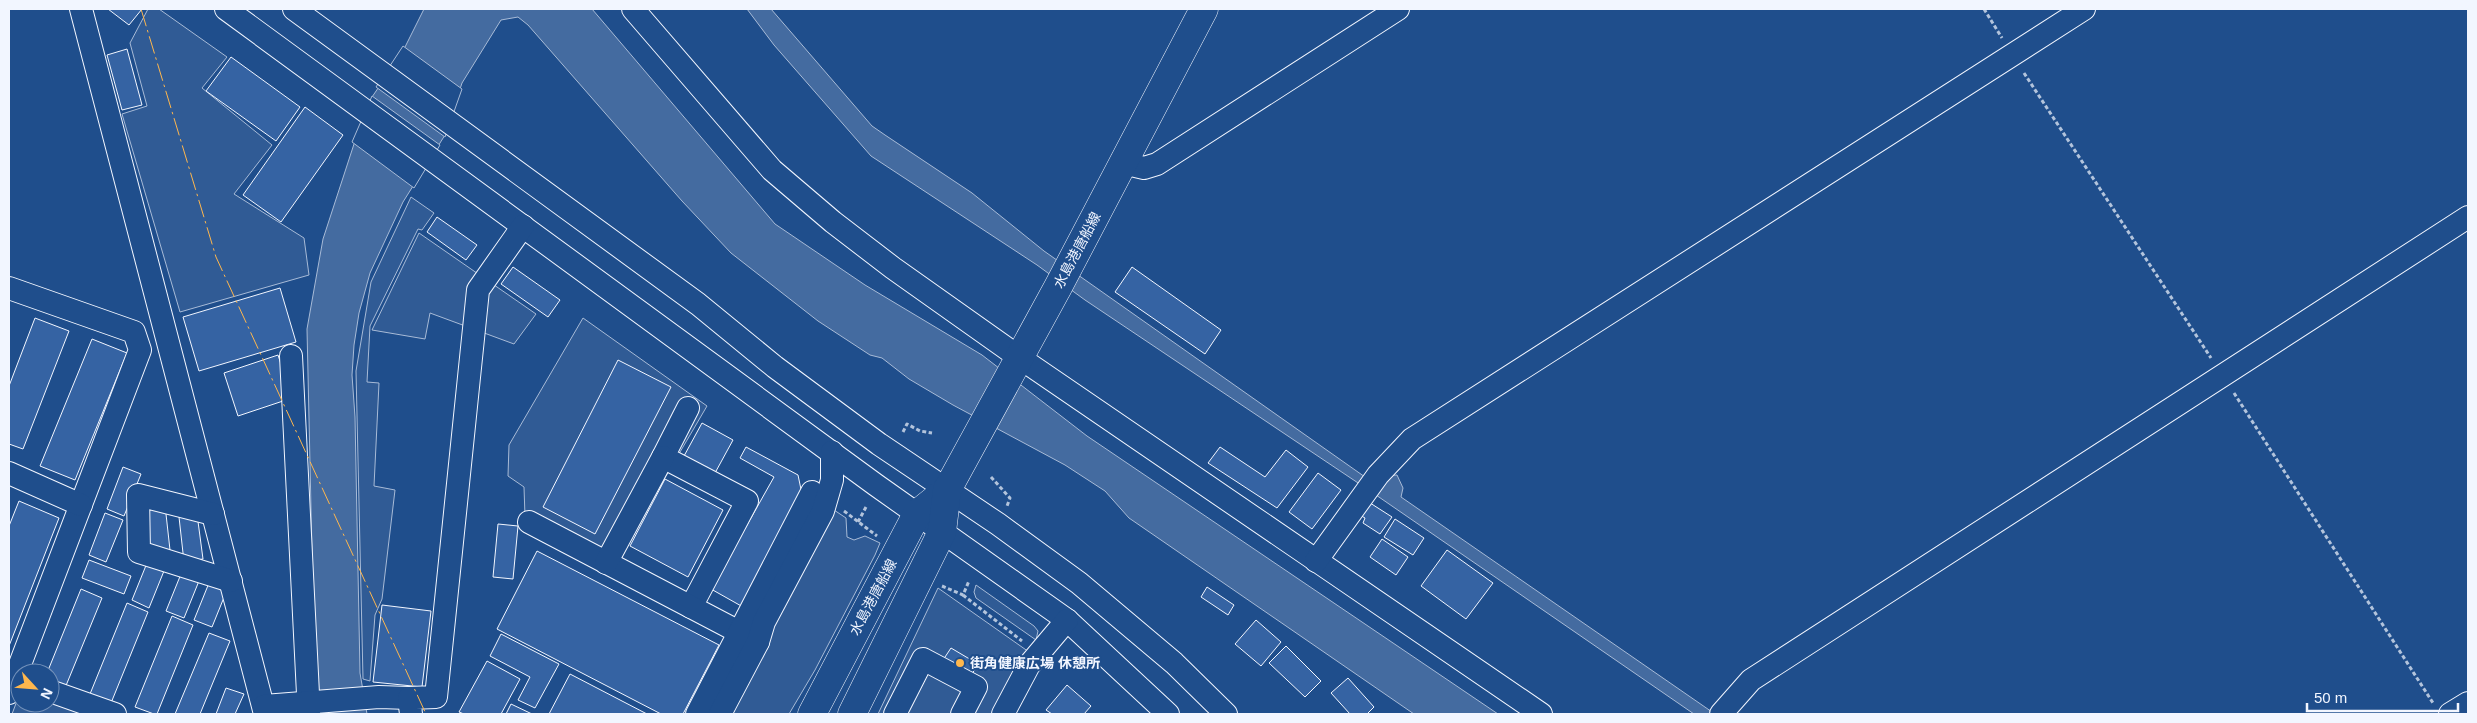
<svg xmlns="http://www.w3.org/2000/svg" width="2477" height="723" viewBox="0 0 2477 723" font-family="Helvetica,'Noto Sans JP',sans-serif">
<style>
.built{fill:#305b95;stroke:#a8bbd7}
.water{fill:#446ba0;stroke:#a8bbd7}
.pier{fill:#1f4e8c;stroke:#a8bbd7}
.building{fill:#3563a3;stroke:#f2f6ff}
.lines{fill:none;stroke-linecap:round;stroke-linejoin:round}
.minor-casing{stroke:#f2f6ff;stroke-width:24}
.major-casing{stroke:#f2f6ff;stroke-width:29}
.path{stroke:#b3c4dc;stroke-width:3;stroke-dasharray:4 2.5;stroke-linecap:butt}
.minor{stroke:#1f4e8c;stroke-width:22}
.major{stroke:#1f4e8c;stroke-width:28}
.power{stroke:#ffb74d;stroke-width:1;stroke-dasharray:18 4 2.5 4;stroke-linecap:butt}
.poi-dot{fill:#ffb74d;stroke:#1f4e8c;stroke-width:2}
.labels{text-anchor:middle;stroke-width:4;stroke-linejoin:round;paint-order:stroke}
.street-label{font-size:14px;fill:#f2f6ff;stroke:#1f4e8c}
.poi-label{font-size:14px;font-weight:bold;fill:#f2f6ff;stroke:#1f4e8c;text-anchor:start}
</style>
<rect width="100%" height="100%" fill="#1f4e8c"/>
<g class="built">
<path d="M148 9H159L227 57 202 88 272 145 234 194 304 238 309 275 180 312 122 114 147 106 130 43Z"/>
<path d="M411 197 434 213 422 230 418 229 370 326 367 382 379 383 374 486 395 490 382 599 375 615 370 681 363 679 356 371 371 282Z"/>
<path d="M419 233 536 314 514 344 430 313 425 339 372 330Z"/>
<path d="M583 318 707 406 615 563 525 516 524 487 508 476 509 445Z"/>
<path d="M831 508 846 518 847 537 854 540 865 536 880 543 875 555 815 670 789 714H732L771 621Z"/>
<path d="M976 585 1034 626 1038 631 1036 640 976 598 974 592Z"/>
<path d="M938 588 1029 652 996 714H878Z"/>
<path d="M20 693V703L50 702 85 714H12Z"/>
</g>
<g class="water">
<path d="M424 9H592L775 224 865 285 982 355 1087 436 1498 714H1414L1129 518 1105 491 1065 465 953 405 909 379 882 358 870 355 818 321 731 253 682 201 528 25 518 17 501 20 462 83 445 135 403 202 370 273 359 313 354 345 352 375 355 417 360 673 367 714H319L313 598 307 329 323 239 354 144 372 97 402 53Z"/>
<path d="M747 9H771L872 126 885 135 972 193 1044 251 1365 477 1397 475 1403 488 1401 497 1715 714H1694L1376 495 1085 300 1037 265 871 156 774 45Z"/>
</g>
<g class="pier">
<path d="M403 46 462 89 445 137 376 87Z"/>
<path d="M372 96 440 145 414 188 352 142Z"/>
</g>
<g class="building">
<path d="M108 9H142L129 25Z"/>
<path d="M127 49 142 105 122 110 107 55Z"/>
<path d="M231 57 300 107 276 141 206 91Z"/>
<path d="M305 107 343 135 281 222 243 195Z"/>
<path d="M437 217 477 245 466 260 427 232Z"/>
<path d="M513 267 560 300 548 317 501 284Z"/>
<path d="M1132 267 1221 330 1205 354 1115 292Z"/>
<path d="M280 288 296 342 199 371 183 317Z"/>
<path d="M35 318 69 331 23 449 9 444V386Z"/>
<path d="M92 339 127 353 75 480 40 466Z"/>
<path d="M278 355 292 398 238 416 224 373Z"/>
<path d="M618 360 671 387 595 534 543 507Z"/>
<path d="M702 423 733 440 715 473 684 456Z"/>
<path d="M746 447 798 475 803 499 743 607 711 589 774 477 740 458Z"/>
<path d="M1220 447 1265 477 1286 450 1308 467 1277 508 1208 463Z"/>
<path d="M123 467 141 474 124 516 107 509Z"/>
<path d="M1318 473 1341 490 1312 529 1289 512Z"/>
<path d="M665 479 723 510 688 577 630 546Z"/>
<path d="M19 501 59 518 9 646V526Z"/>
<path d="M1367 501 1392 517 1380 534 1363 523 1365 518 1358 514Z"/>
<path d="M165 505 170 550 151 553 145 508Z"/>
<path d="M105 513 123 520 106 562 89 555Z"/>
<path d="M197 514 203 559 184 562 179 517Z"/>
<path d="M1395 519 1424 538 1413 555 1384 537Z"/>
<path d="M498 524 518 526 513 579 493 577Z"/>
<path d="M1382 539 1408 557 1396 575 1370 557Z"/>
<path d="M1447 550 1493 583 1466 619 1421 586Z"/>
<path d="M537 551 719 645 683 714H661L497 629Z"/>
<path d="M149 558 166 566 149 608 132 600Z"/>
<path d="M89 560 131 576 124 594 82 578Z"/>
<path d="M183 569 201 576 184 618 166 611Z"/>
<path d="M211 578 229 585 212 627 194 620Z"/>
<path d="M1207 587 1234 605 1228 615 1201 597Z"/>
<path d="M81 589 102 598 65 688 50 682V673H47Z"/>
<path d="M127 603 148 612 111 703 90 694Z"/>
<path d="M382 605 431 611 422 687 373 682Z"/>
<path d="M172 616 193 625 157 714H154L135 707Z"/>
<path d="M1256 620 1281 642 1261 666 1235 644Z"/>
<path d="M209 633 230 641 200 714H175Z"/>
<path d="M501 634 559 664 535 708 518 700 530 677 490 656Z"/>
<path d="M1286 646 1321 681 1305 697 1269 663Z"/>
<path d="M951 648 978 664 969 679 941 663Z"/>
<path d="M487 661 520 679 501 714H464L459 712Z"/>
<path d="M570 674 647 714H549Z"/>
<path d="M1348 678 1374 707 1367 714H1350L1331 693Z"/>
<path d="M1067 685 1091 706 1084 714H1052L1046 710Z"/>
<path d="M226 688 244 694 235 714H216Z"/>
<path d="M511 704 532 714H506Z"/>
</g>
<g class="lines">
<g class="minor-casing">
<g id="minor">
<path d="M81 9 265 714"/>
<path d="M226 9 876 485 1067 620 1168 714"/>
<path d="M294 9 698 304 775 367 879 444 998 524 1079 583 1174 663 1226 714"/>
<path d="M633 9 772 170 833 222 893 268 1020 358 1541 714"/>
<path d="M1123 163 1144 168 1157 164 1398 9"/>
<path d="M9 288 134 332 140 350 9 693"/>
<path d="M291 356 309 714"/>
<path d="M688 408 663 457 747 501 691 607"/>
<path d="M9 473 81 505"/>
<path d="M213 514 138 495 139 552 231 581"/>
<path d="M529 522 758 642"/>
<path d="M1316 561 1378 475 1412 439 2084 9"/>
<path d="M606 563 663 457"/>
<path d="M50 691 115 714"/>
<path d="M264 706 379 697 409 698"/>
<path d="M411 714 409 698 436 697 478 290 523 226"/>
<path d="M697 714 812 492"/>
<path d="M720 714 758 642 764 622 823 511 832 480V452"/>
<path d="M895 714 923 659 976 687 962 714"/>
<path d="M1003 714 1029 665 1067 620"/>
<path d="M1721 714 1751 680 2468 217"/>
<path d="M2450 714 2468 703"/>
</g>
</g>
<g class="major-casing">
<g id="major">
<path d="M812 714 917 514 947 490"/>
<path d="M852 714 942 532 947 490 1058 287 1204 9"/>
</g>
</g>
<g class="path">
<path d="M1984 9 2002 38"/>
<path d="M2024 73 2211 358"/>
<path d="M2234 393 2433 703"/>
<path d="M903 432 907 424 920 431 932 433"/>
<path d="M991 477 1010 498 1007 506"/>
<path d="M844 511 877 536"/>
<path d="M858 522 866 507"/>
<path d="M942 586 963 595 969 581"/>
<path d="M963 595 1022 641"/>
</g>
<use href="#minor" class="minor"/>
<use href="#major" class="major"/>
<path class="power" d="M141 9 216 257 426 714"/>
</g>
<circle class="poi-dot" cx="960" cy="663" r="5"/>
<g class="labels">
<g class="street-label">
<text transform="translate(1077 250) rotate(-62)" y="5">水島港唐船線</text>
<text transform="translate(873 597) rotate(-62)" y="5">水島港唐船線</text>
</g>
<g class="poi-label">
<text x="970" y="668">街角健康広場 休憩所</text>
</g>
</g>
<rect width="2477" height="723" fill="none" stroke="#f2f6ff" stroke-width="20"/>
<g transform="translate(35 688) rotate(116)"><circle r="24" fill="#1f4e8c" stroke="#7391ba"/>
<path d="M0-4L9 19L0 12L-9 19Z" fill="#ffb74d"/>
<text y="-8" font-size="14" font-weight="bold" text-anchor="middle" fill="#f2f6ff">N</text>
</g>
<path d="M2307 703v8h151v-8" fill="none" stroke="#f2f6ff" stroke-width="2.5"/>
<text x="2314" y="703" font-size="15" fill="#f2f6ff" stroke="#1f4e8c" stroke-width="4" paint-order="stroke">50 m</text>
</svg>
